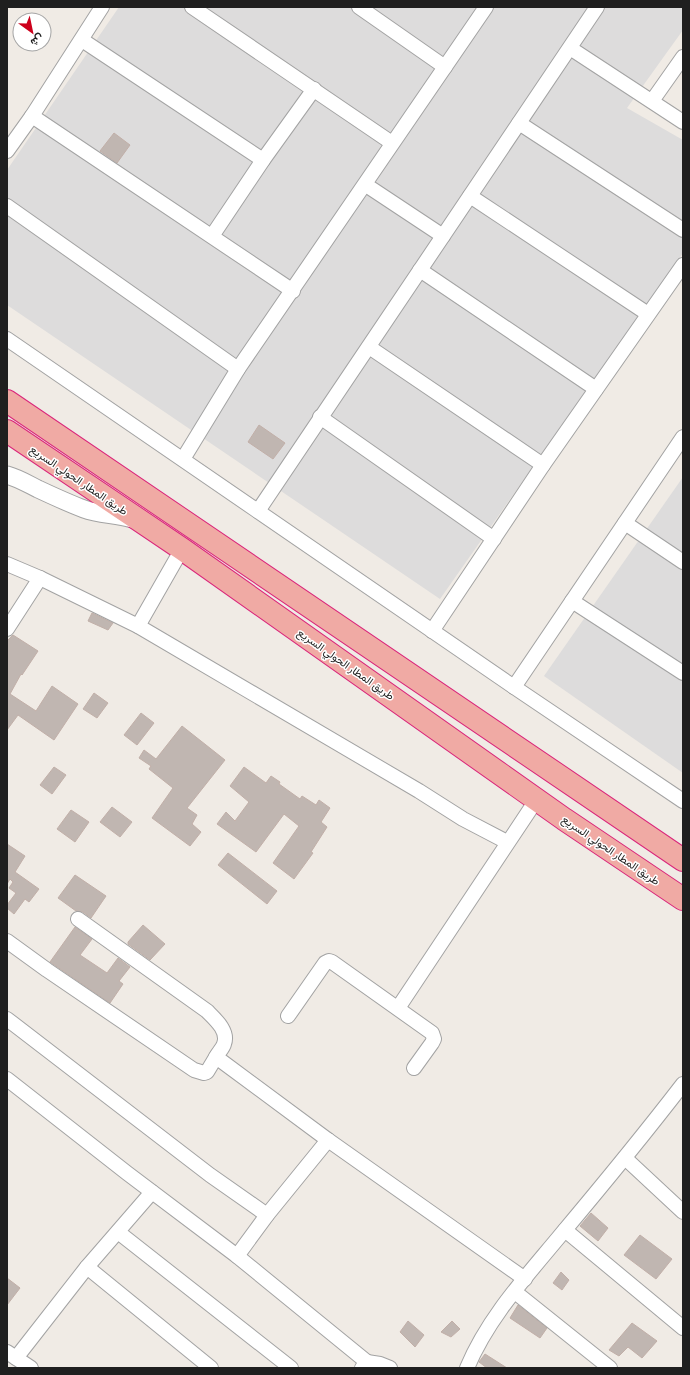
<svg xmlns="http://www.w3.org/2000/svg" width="690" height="1375" viewBox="0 0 690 1375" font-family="'Archivo Narrow',Vazirmatn,sans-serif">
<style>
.residential{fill:#dddcdc}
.building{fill:#c0b6b1;stroke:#c1afa8}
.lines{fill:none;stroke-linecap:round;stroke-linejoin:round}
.minor-casing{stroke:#a3a3a3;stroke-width:16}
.tertiary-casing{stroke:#a3a3a3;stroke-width:19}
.trunk-casing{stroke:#da267b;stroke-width:24}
.minor{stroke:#fff;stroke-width:14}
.tertiary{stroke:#fff;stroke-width:17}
.trunk{stroke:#f0aaa4;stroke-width:22}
.labels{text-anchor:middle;stroke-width:3;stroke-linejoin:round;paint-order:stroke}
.street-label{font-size:11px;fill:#1f1f1f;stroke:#fff}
</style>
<rect width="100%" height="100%" fill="#f0ebe5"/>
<g class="residential">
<path d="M119 7H683V30L627 108 683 140V253L440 599 7 305V170Z"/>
<path d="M683 477V773L544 676Z"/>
</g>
<g class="building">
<path d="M114 133 130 145 117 163 100 151Z"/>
<path d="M259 425 285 443 273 459 248 442Z"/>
<path d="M92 613 113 623 108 630 88 621Z"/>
<path d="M13 635 38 651 22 675 21 674 10 694 36 711 52 686 78 704 54 740 18 715 7 730V641Z"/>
<path d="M94 693 108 703 97 718 83 709Z"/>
<path d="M141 713 154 723 137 745 124 735Z"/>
<path d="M182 726 225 760 187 808 197 815 192 824 201 832 190 846 152 818 173 788 149 769 151 766 139 758 144 750 156 759Z"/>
<path d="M54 767 66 775 52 794 40 785Z"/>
<path d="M244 767 266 783 271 776 280 782 279 784 300 799 302 796 316 805 319 800 330 808 321 822 327 827 311 852 313 853 294 879 273 863 299 826 284 814 256 852 217 824 226 812 235 821 249 802 230 786Z"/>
<path d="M112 807 132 822 120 837 100 822Z"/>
<path d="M71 810 89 822 75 842 57 829Z"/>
<path d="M7 844 25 856 15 872 39 889 29 902 25 899 14 914 7 908V905L16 893 9 888 13 882 10 879 7 884Z"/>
<path d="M228 853 277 891 267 904 218 865Z"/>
<path d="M75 875 106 896 91 918 83 912 76 911 58 898Z"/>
<path d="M143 925 165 944 150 960 128 944V942Z"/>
<path d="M75 927 92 939 80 955 107 973 118 958 130 967 119 981 123 984 110 1003 50 962Z"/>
<path d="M591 1213 608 1228 598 1241 580 1226Z"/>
<path d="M640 1235 672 1259 656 1279 624 1255Z"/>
<path d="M561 1272 569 1280 562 1290 553 1283Z"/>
<path d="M7 1278 20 1288 7 1305Z"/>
<path d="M518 1305 547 1328 540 1338 510 1318Z"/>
<path d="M408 1321 424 1335 415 1347 400 1332Z"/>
<path d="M452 1321 460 1329 451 1337 441 1332Z"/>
<path d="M632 1323 657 1341 642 1358 628 1347 619 1356 609 1350Z"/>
<path d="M485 1354 507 1368H487L479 1362Z"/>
</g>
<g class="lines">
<g class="minor-casing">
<g id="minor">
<path d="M192 7 392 143"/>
<path d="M359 7 445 67"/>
<path d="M82 40 263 160"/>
<path d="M570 48 683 122"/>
<path d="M652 101 683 57"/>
<path d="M32 116 293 291"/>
<path d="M519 123 683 230"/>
<path d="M7 151 32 116 102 7"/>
<path d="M366 185 443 236"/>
<path d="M470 196 648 314"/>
<path d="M7 206 238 369"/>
<path d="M212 236 263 160 314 89"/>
<path d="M420 270 596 389"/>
<path d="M7 339 514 687 683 801"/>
<path d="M369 347 543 465"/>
<path d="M320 417 494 539"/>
<path d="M183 459 238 369 486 7"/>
<path d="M258 511 597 7"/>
<path d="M625 523 683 562"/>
<path d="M7 564 40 578 138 626 419 791 463 819 507 842"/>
<path d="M572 601 683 673"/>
<path d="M138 626 182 549"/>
<path d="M7 629 40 578"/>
<path d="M432 631 543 465 683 265"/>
<path d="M514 687 683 437"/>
<path d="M78 919 207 1011C215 1019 229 1031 224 1044 223 1048 218 1053 216 1057"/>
<path d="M7 941 47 970 194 1070 204 1073 207 1072 216 1057 328 1140 525 1279"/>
<path d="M398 1008 537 799"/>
<path d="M288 1016 325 963 329 961 332 962 432 1033 434 1039 432 1043 414 1068"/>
<path d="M7 1019 210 1175 267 1215"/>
<path d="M7 1079 127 1173 237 1256 367 1362"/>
<path d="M625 1158 683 1212"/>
<path d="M565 1230 683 1328"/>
<path d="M118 1232 291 1368"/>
<path d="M237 1256 267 1215 328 1140"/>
<path d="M87 1267 211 1368"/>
<path d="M515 1292 610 1368"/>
<path d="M7 1352 31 1368"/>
<path d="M16 1358 87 1267 152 1192"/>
<path d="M362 1368 367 1362 380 1364 390 1368"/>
<path d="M467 1368C488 1318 525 1278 559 1237 601 1187 643 1136 683 1084"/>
</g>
</g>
<g class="tertiary-casing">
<path id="tertiary" d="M7 475C18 478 28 484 38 489 53 496 68 503 84 509 100 515 116 514 132 519"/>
</g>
<g class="trunk-casing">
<g id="trunk">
<path d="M7 401 683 860"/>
<path d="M7 431 182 549 564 819 683 899"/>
</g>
</g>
<use href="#minor" class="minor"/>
<use href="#tertiary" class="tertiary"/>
<use href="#trunk" class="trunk"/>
</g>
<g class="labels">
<g class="street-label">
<text transform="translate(79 480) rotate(34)" y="4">طريق المطار الحولي السريع</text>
<text transform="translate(346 664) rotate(35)" y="4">طريق المطار الحولي السريع</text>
<text transform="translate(611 850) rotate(34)" y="4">طريق المطار الحولي السريع</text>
</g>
</g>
<rect width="690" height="1375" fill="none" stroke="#1f1f1f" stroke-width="16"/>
<g transform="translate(32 32) rotate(147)"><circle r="19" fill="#ffffff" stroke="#a5a5a5"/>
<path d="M0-3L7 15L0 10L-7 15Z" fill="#cd011c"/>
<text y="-6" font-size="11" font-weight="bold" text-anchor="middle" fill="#1f1f1f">ش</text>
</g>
</svg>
